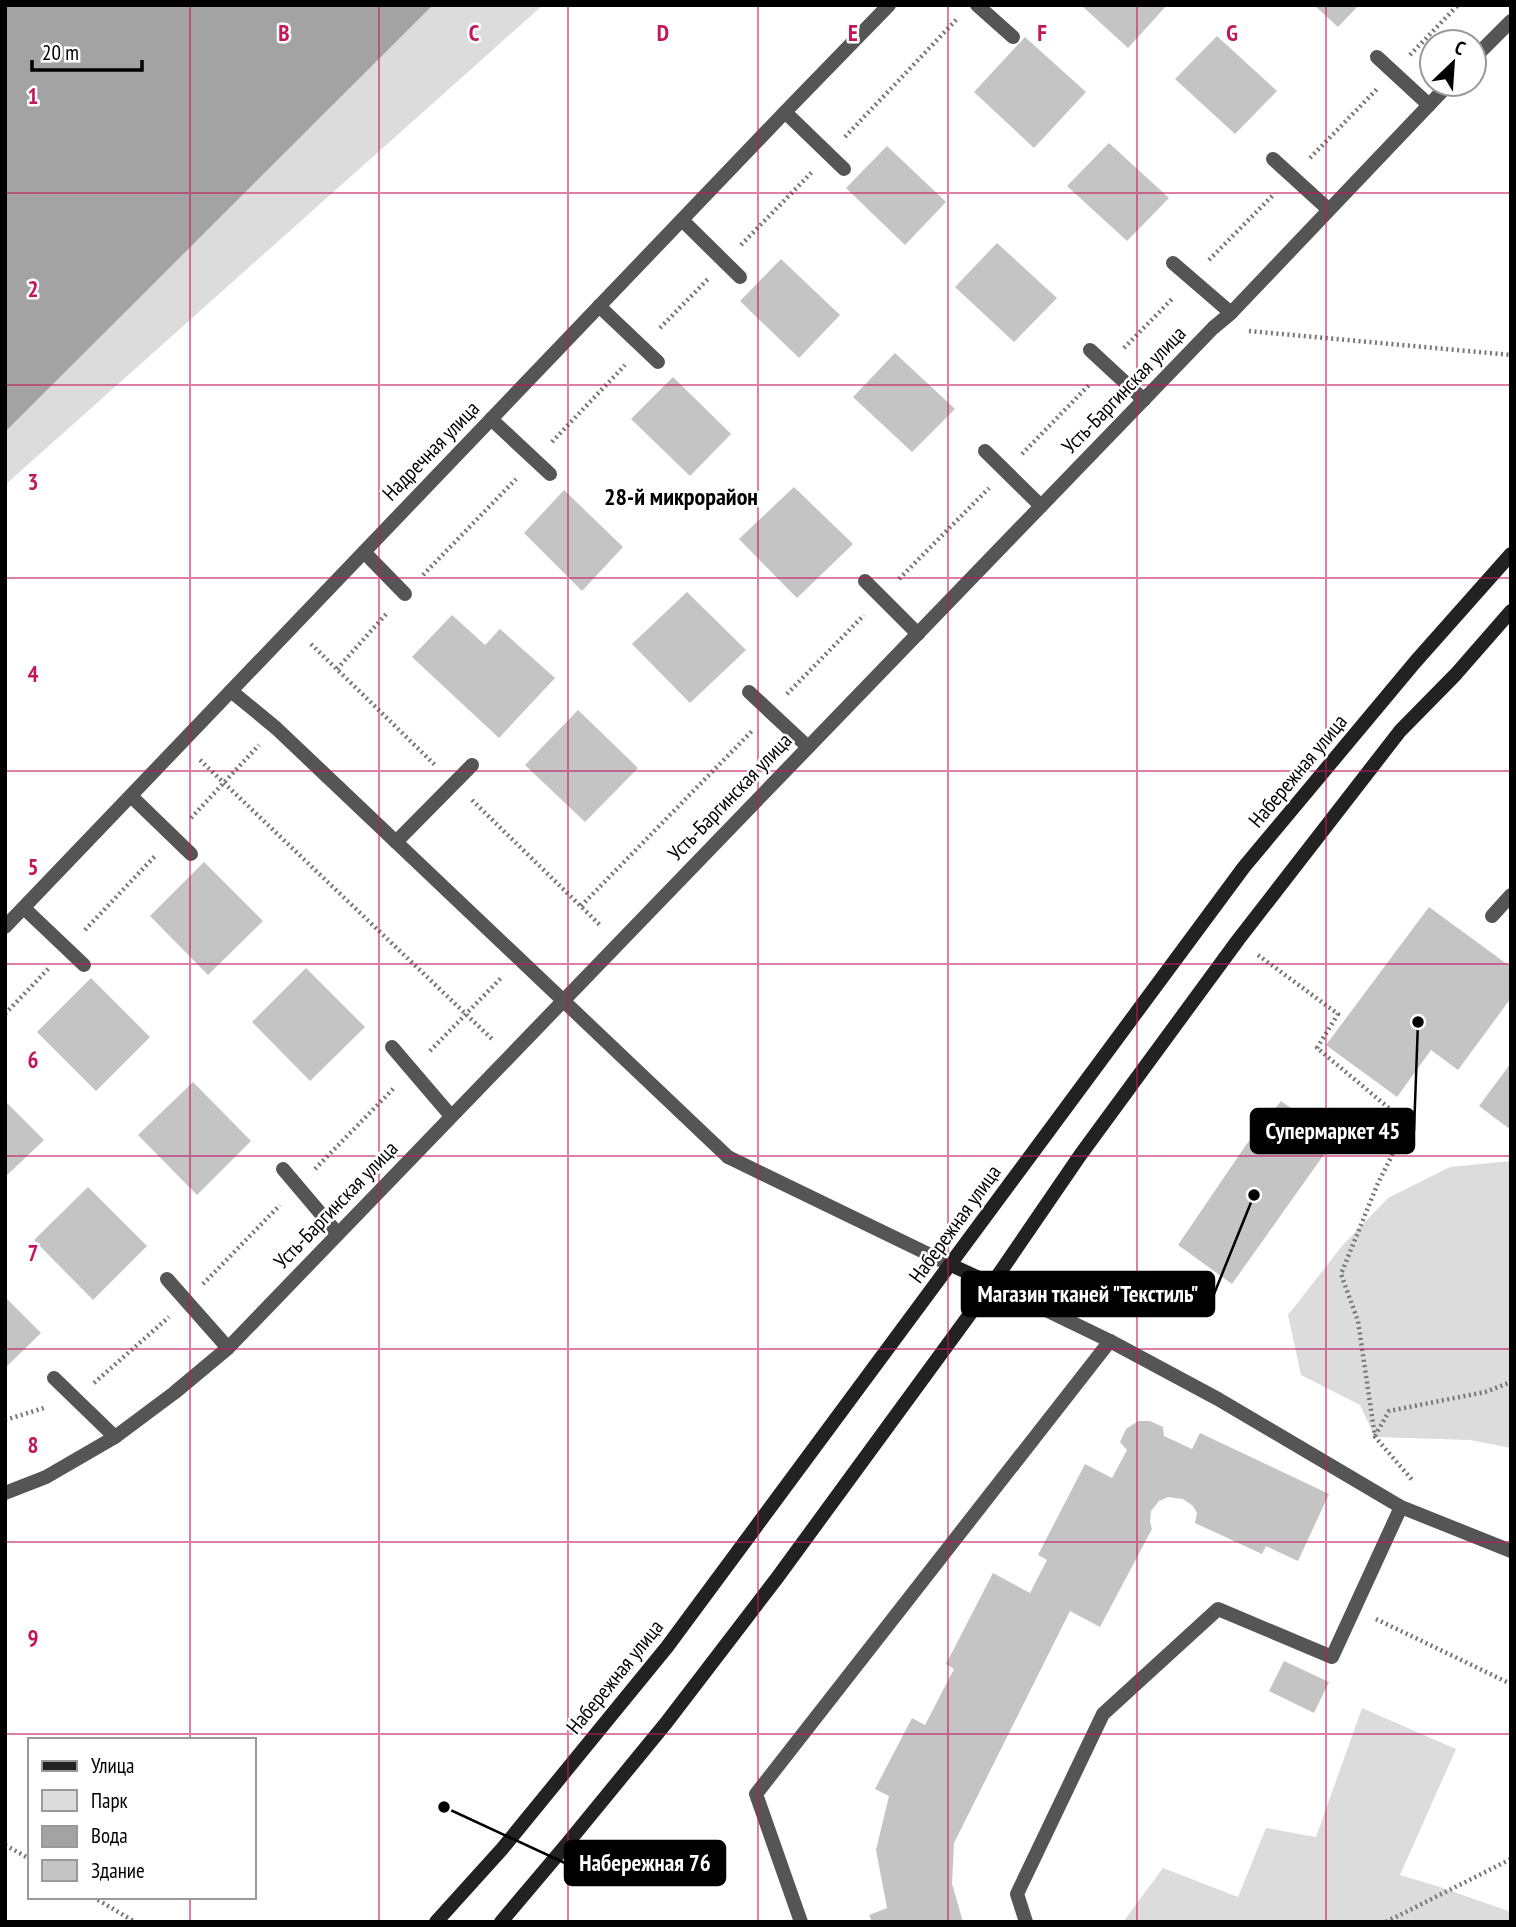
<svg xmlns="http://www.w3.org/2000/svg" width="1516" height="1927" viewBox="0 0 1516 1927" font-family="'PT Sans Narrow',sans-serif">
<style>
.green{fill:#dcdcdc}
.water{fill:#a3a3a3}
.building{fill:#c4c4c4}
.lines{fill:none;stroke-linecap:round;stroke-linejoin:round}
.path{stroke:#777;stroke-width:4.5;stroke-dasharray:2 3.5;stroke-linecap:butt}
.lane{stroke:#555;stroke-width:14}
.street{stroke:#555;stroke-width:14}
.secondary{stroke:#222;stroke-width:14}
.grid{fill:none;stroke:#c2185b;stroke-width:2;stroke-opacity:0.55}
.labels{text-anchor:middle;stroke-width:5;stroke-linejoin:round;paint-order:stroke}
.street-label{font-size:21px;fill:#000;stroke:#fff}
.quarter-label{font-size:24px;font-weight:bold;fill:#000;stroke:#fff}
.grid-label{font-size:23px;text-anchor:middle;font-weight:bold;fill:#c2185b;stroke:#fff;stroke-width:5;stroke-linejoin:round;paint-order:stroke}
.leader{fill:none;stroke:#000;stroke-width:2.5}
.callout-dot{fill:#000;stroke:#fff;stroke-width:2.5}
.callout{fill:#000;stroke:#000;stroke-width:2.5}
.callout-label{font-size:23px;text-anchor:middle;font-weight:bold;fill:#fff}
</style>
<rect width="100%" height="100%" fill="#fff"/>
<g class="green">
<path d="M433 5H543L5 485V432Z"/>
<path d="M1511 1161V1448L1470 1440 1375 1437 1360 1405 1301 1375 1288 1315 1342 1246 1388 1198 1450 1167Z"/>
<path d="M1362 1708 1456 1749 1400 1875 1440 1887 1511 1912V1922H1123L1163 1868 1238 1897 1266 1828 1316 1837Z"/>
</g>
<path class="water" d="M5 5H433L5 432Z"/>
<g class="building">
<path d="M1081 5H1167L1128 48Z"/>
<path d="M1314 5H1359L1338 27Z"/>
<path d="M1217 36 1277 91 1235 134 1175 79Z"/>
<path d="M1025 37 1086 92 1034 148 974 92Z"/>
<path d="M1109 143 1169 198 1127 241 1067 186Z"/>
<path d="M887 146 946 202 905 245 846 188Z"/>
<path d="M997 243 1057 298 1014 342 955 287Z"/>
<path d="M781 259 840 315 799 358 740 301Z"/>
<path d="M895 353 955 409 912 452 853 397Z"/>
<path d="M673 377 731 434 690 476 631 419Z"/>
<path d="M794 487 853 544 797 598 739 539Z"/>
<path d="M564 490 623 547 582 591 524 533Z"/>
<path d="M687 592 746 650 690 703 632 644Z"/>
<path d="M452 615 485 645 500 629 555 678 499 738 412 657Z"/>
<path d="M578 710 638 768 585 822 525 765Z"/>
<path d="M204 862 263 921 208 975 150 916Z"/>
<path d="M1429 907 1511 967V998L1458 1070 1431 1050 1397 1097 1326 1045Z"/>
<path d="M306 968 365 1027 310 1081 252 1022Z"/>
<path d="M91 978 150 1037 96 1091 37 1032Z"/>
<path d="M1511 1063V1130L1479 1106Z"/>
<path d="M193 1082 251 1141 197 1195 138 1135Z"/>
<path d="M5 1101 44 1140 5 1177Z"/>
<path d="M1281 1101 1335 1139 1232 1284 1178 1245 1246 1145Z"/>
<path d="M88 1187 147 1246 93 1300 34 1240Z"/>
<path d="M5 1297 41 1333 5 1368Z"/>
<path d="M1138 1421H1150L1163 1427 1164 1436 1192 1449 1200 1433 1329 1494 1298 1561 1266 1546 1262 1554 1195 1523 1197 1513 1193 1506 1183 1499 1168 1497 1159 1501 1151 1511 1150 1522 1152 1529 1100 1627 1070 1611 954 1843 952 1884 963 1922H872L869 1915 887 1908 876 1850 889 1796 875 1789 912 1718 925 1725 954 1669 946 1664 993 1573 1030 1593 1047 1560 1038 1555 1085 1464 1112 1478 1127 1450 1120 1442 1126 1429Z"/>
<path d="M1284 1661 1329 1682 1314 1713 1269 1691Z"/>
</g>
<g class="lines">
<g class="path">
<path d="M1410 55 1458 5"/>
<path d="M845 137 957 19"/>
<path d="M1310 158 1377 89"/>
<path d="M741 245 813 171"/>
<path d="M1209 260 1274 194"/>
<path d="M660 328 708 279"/>
<path d="M1249 331 1511 355"/>
<path d="M1124 348 1174 297"/>
<path d="M552 442 625 365"/>
<path d="M1022 454 1089 385"/>
<path d="M423 575 516 479"/>
<path d="M899 579 989 488"/>
<path d="M311 644 435 765"/>
<path d="M337 669 388 612"/>
<path d="M787 694 864 615"/>
<path d="M200 760 492 1039"/>
<path d="M472 800 601 926"/>
<path d="M191 818 259 745"/>
<path d="M581 906 752 731"/>
<path d="M85 930 156 855"/>
<path d="M1258 955 1338 1014 1317 1048 1408 1124 1378 1183 1341 1274 1358 1321 1375 1437 1414 1482"/>
<path d="M5 1014 50 967"/>
<path d="M430 1051 502 977"/>
<path d="M315 1169 395 1087"/>
<path d="M203 1284 280 1205"/>
<path d="M94 1383 169 1317"/>
<path d="M5 1420 47 1407"/>
<path d="M1375 1436 1389 1411 1485 1392 1511 1382"/>
<path d="M1376 1619 1511 1684"/>
<path d="M5 1845 30 1859"/>
<path d="M93 1897 135 1922"/>
<path d="M1386 1922 1511 1859"/>
</g>
<g class="lane">
<path d="M977 5 1013 37"/>
<path d="M1377 57 1429 105"/>
<path d="M785 112 844 169"/>
<path d="M1273 159 1328 209"/>
<path d="M682 220 740 277"/>
<path d="M1173 263 1231 313"/>
<path d="M599 306 658 362"/>
<path d="M1090 350 1144 400"/>
<path d="M491 419 550 474"/>
<path d="M985 451 1041 506"/>
<path d="M364 552 405 594"/>
<path d="M865 581 918 634"/>
<path d="M749 692 808 747"/>
<path d="M131 796 191 854"/>
<path d="M396 842 472 765"/>
<path d="M24 908 84 965"/>
<path d="M1492 916 1511 895"/>
<path d="M392 1047 451 1116"/>
<path d="M728 1157 951 1265"/>
<path d="M283 1169 338 1234"/>
<path d="M167 1279 228 1348"/>
<path d="M54 1378 115 1437"/>
<path d="M1026 1922 1017 1894 1103 1714 1218 1609 1332 1657 1401 1507"/>
</g>
<g class="street">
<path d="M1474 58 1511 21"/>
<path d="M231 691 276 728 728 1157"/>
<path d="M5 927 785 112 889 5"/>
<path d="M992 1284 1110 1341 1218 1399 1401 1507 1511 1551"/>
<path d="M5 1493 46 1477 115 1437 174 1393 228 1348 1213 328 1231 313 1449 84"/>
<path d="M801 1922 756 1794 1110 1341"/>
</g>
<g class="secondary">
<path d="M951 1265 992 1284"/>
<path d="M436 1922 502 1849 667 1647 1244 867 1416 661 1511 554"/>
<path d="M501 1922 566 1845 666 1723 777 1578 992 1284 1081 1154 1238 940 1400 731 1456 674 1511 611"/>
</g>
</g>
<path class="grid" d="M190 5V1740M379 5V1922M568 5V1922M758 5V1922M948 5V1922M1137 5V1922M1326 5V1922M5 193H1511M5 385H1511M5 578H1511M5 771H1511M5 964H1511M5 1156H1511M5 1349H1511M5 1542H1511M5 1734H1511M190 1897V1922"/>
<g class="labels">
<g class="street-label">
<text transform="translate(1124 390) rotate(-46)" y="7">Усть-Баргинская улица</text>
<text transform="translate(431 451) rotate(-46)" y="7">Надречная улица</text>
<text transform="translate(1298 771) rotate(-50)" y="7">Набережная улица</text>
<text transform="translate(730 797) rotate(-46)" y="7">Усть-Баргинская улица</text>
<text transform="translate(336 1205) rotate(-46)" y="7">Усть-Баргинская улица</text>
<text transform="translate(955 1224) rotate(-54)" y="7">Набережная улица</text>
<text transform="translate(615 1677) rotate(-51)" y="7">Набережная улица</text>
</g>
<g class="quarter-label">
<text x="681" y="505">28-й микрорайон</text>
</g>
</g>
<g class="grid-label">
<text x="284" y="41">B</text>
<text x="474" y="41">C</text>
<text x="663" y="41">D</text>
<text x="853" y="41">E</text>
<text x="1042" y="41">F</text>
<text x="1232" y="41">G</text>
<text x="33" y="104">1</text>
<text x="33" y="297">2</text>
<text x="33" y="490">3</text>
<text x="33" y="682">4</text>
<text x="33" y="875">5</text>
<text x="33" y="1068">6</text>
<text x="33" y="1261">7</text>
<text x="33" y="1453">8</text>
<text x="33" y="1646">9</text>
</g>
<path class="leader" d="M1418 1022L1414 1131M1254 1195L1214 1294M444 1807L565 1863"/>
<g class="callout-dot">
<circle cx="1418" cy="1022" r="7"/>
<circle cx="1254" cy="1195" r="7"/>
<circle cx="444" cy="1807" r="7"/>
</g>
<g class="callout">
<rect x="1251" y="1109" width="163" height="44" rx="7"/>
<rect x="962" y="1272" width="252" height="44" rx="7"/>
<rect x="565" y="1841" width="160" height="44" rx="7"/>
</g>
<g class="callout-label">
<text x="1333" y="1139">Супермаркет 45</text>
<text x="1088" y="1302">Магазин тканей "Текстиль"</text>
<text x="645" y="1871">Набережная 76</text>
</g>
<rect width="1516" height="1927" fill="none" stroke="#000000" stroke-width="14"/>
<rect x="28" y="1738" width="228" height="161" fill="#ffffff" stroke="#999999" stroke-width="2"/>
<rect x="42" y="1761" width="35" height="10" fill="#222222" stroke="#999999" stroke-width="2"/>
<text x="91" y="1773" font-size="21" fill="#000000">Улица</text>
<rect x="42" y="1790" width="35" height="21" fill="#dcdcdc" stroke="#999999" stroke-width="2"/>
<text x="91" y="1808" font-size="21" fill="#000000">Парк</text>
<rect x="42" y="1826" width="35" height="21" fill="#a3a3a3" stroke="#999999" stroke-width="2"/>
<text x="91" y="1843" font-size="21" fill="#000000">Вода</text>
<rect x="42" y="1860" width="35" height="21" fill="#c4c4c4" stroke="#999999" stroke-width="2"/>
<text x="91" y="1878" font-size="21" fill="#000000">Здание</text>
<g transform="translate(1453 63) rotate(25)"><circle r="33" fill="#ffffff" stroke="#999999" stroke-width="2"/>
<path d="M0-5L12 26L0 18L-12 26Z" fill="#000000"/>
<text y="-10" font-size="19" font-weight="bold" text-anchor="middle" fill="#000000">С</text>
</g>
<path d="M32 60v10h110v-10" fill="none" stroke="#000000" stroke-width="3.5"/>
<text x="42" y="60" font-size="21" fill="#000000" stroke="#ffffff" stroke-width="5" paint-order="stroke">20 m</text>
</svg>
